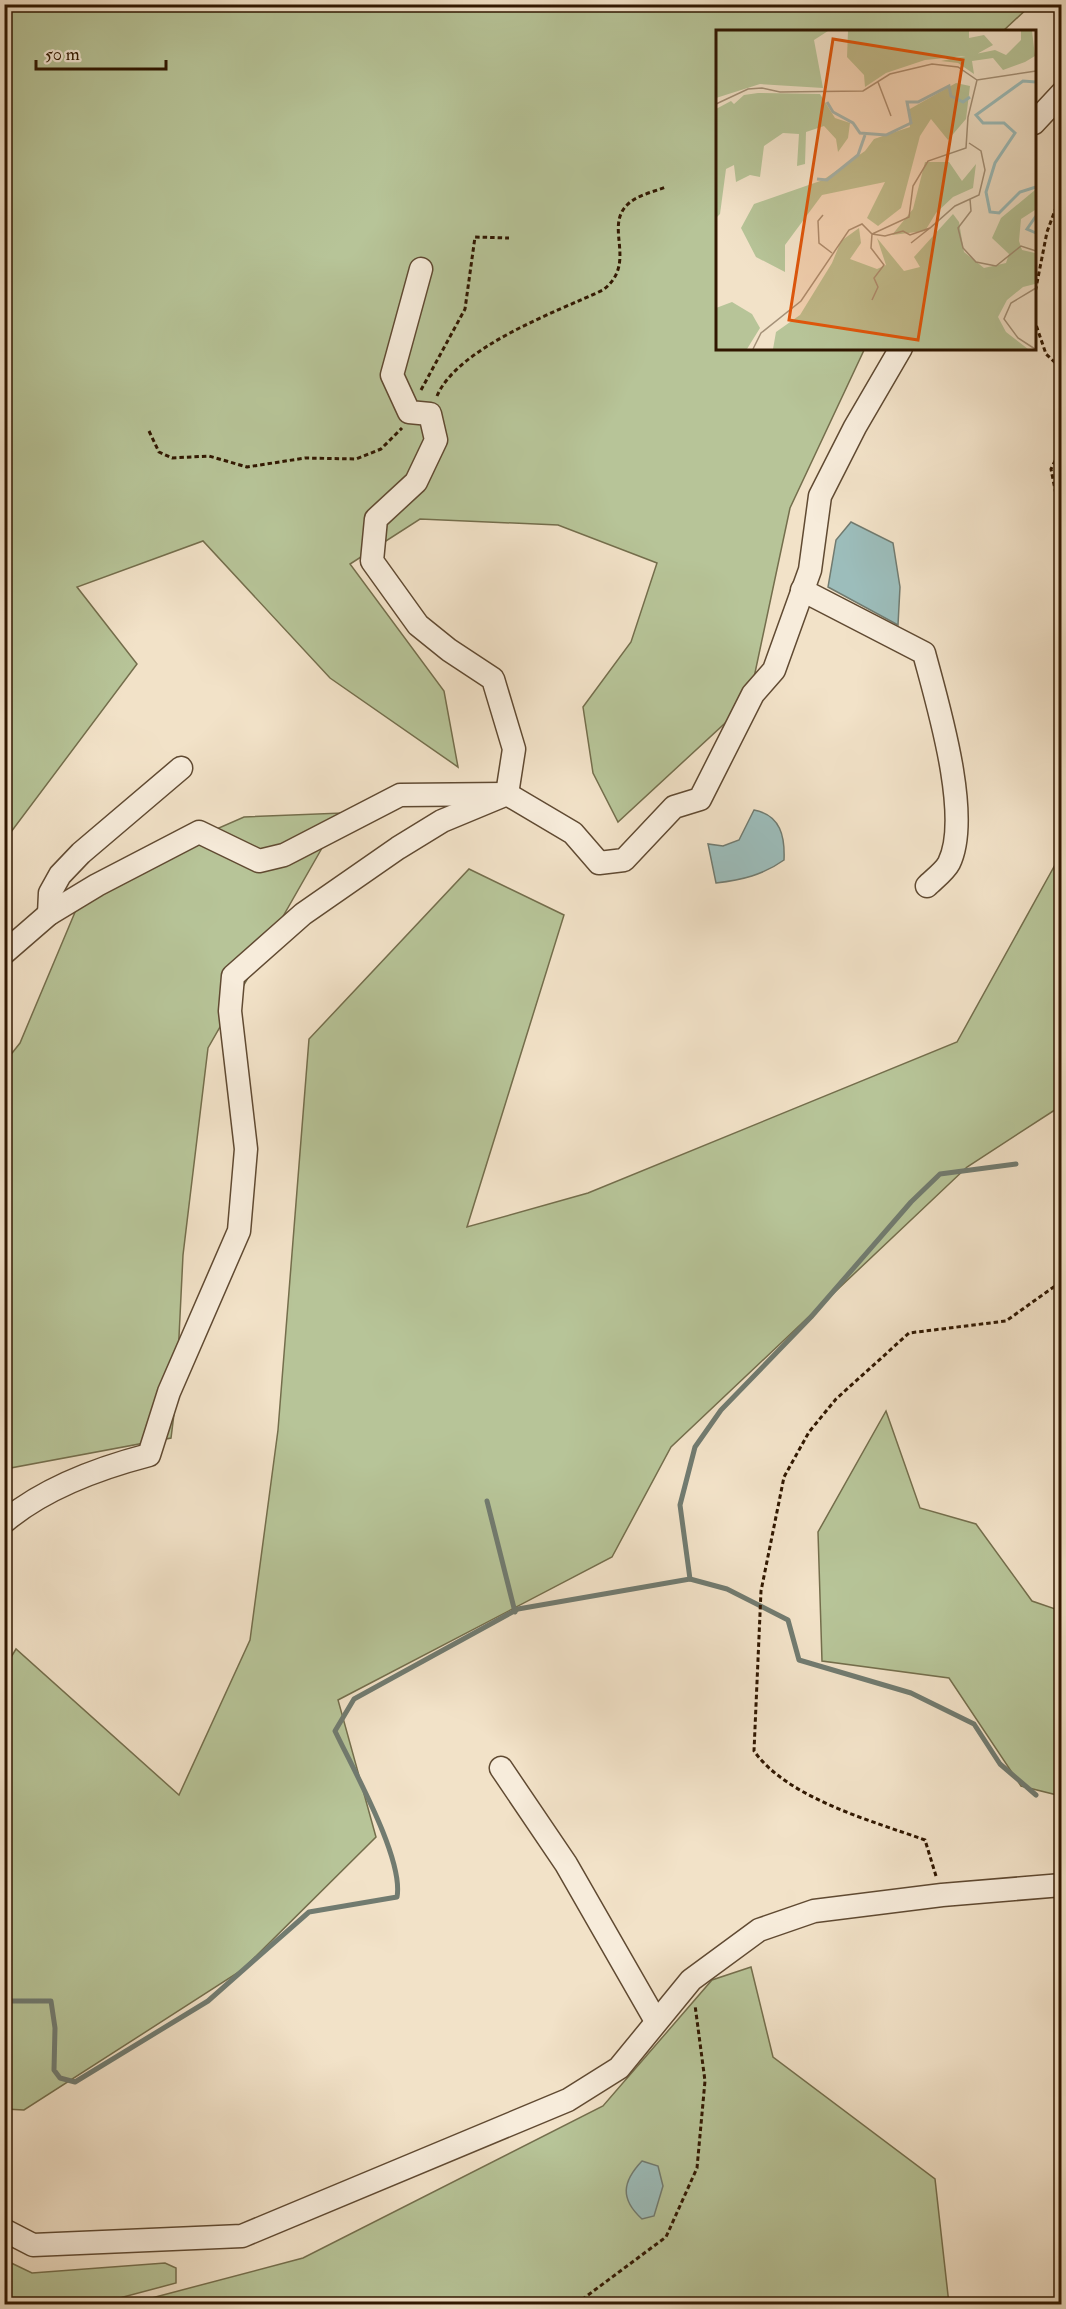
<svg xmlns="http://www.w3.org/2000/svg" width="1066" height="2309" viewBox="0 0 1066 2309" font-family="'IM FELL Double Pica',serif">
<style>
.green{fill:#b7c498;stroke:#746e4c;stroke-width:1.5}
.water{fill:#9cbdbb;stroke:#717b70;stroke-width:1.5}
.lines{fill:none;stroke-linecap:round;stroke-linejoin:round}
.stream{stroke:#717b70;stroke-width:5}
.minor-casing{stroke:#604a32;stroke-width:25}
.path{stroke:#301700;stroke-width:3;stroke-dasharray:4.5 3;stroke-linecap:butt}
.minor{stroke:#f7ecdb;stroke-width:22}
.inset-river{fill:none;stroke:#9cbdbb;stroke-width:3}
.inset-road{fill:none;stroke:#a49178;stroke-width:1.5}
.view{fill:#df560b;fill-opacity:0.15;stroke:#df560b;stroke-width:3}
.inset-edge{fill:none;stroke:#301700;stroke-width:3}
</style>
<rect width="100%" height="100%" fill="#f2e2c8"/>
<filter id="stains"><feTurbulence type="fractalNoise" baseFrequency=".00333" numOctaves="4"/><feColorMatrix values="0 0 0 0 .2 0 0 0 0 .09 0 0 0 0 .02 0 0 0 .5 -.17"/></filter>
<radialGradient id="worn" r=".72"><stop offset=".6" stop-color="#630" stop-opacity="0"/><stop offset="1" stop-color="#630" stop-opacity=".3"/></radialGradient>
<g class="green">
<path d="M5 5H1031L1003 31 718 32V348H865L790 508 749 701 618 822 593 773 583 707 631 642 657 563 558 525 420 519 350 564 444 691 458 767 330 678 203 541 77 587 137 664 5 840Z"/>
<path d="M342 813 208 1048 183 1255 176 1398 171 1438 5 1469V1062L20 1043 86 886 244 817Z"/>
<path d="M1061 854V1106L967 1167 671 1447 612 1557 338 1700 376 1837 242 1970 24 2110 5 2109V1667L16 1649 179 1795 250 1640 278 1430 309 1039 469 869 564 915 467 1227 588 1193 957 1042Z"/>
<path d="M886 1411 920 1508 976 1524 1032 1601 1055 1609 1061 1604V1796L1021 1786 949 1678 822 1661 818 1532Z"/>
<path d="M751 1967 773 2057 935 2179 949 2304H129L303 2258 603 2106 712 1980Z"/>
<path d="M5 2260 32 2273 165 2263 176 2268V2283L97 2304H5Z"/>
</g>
<g class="water">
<path d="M851 522 893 543 900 587 898 625 828 587 836 540Z"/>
<path d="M754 810C781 815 785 837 784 860 763 875 742 880 716 883L708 844 723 846 739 840Z"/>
<path d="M642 2161 658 2166 663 2186 654 2216 642 2219C620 2199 622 2182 642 2161Z"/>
</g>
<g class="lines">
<g class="stream">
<path d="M487 1501 515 1612"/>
<path d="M690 1579 680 1505 695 1447 721 1410 811 1317 911 1202 940 1174 1016 1164"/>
<path d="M4 2001H51L55 2028 54 2070 60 2078 75 2082 208 2001 309 1912 397 1897C404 1859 353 1769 335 1731L354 1699 518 1609 690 1579 727 1589 788 1620 799 1660 911 1693 974 1724 1000 1764 1036 1795"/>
</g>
<g class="minor-casing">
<g id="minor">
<path d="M1034 123 1062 93"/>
<path d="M802 590 924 653C937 702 972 816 949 863 945 871 933 880 927 886"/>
<path d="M49 914 50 893 60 875 81 853 181 768"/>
<path d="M4 953 49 914 97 885 199 832 259 861 284 855 400 795 507 794 573 833 599 863 624 860 674 807 700 799 753 694 774 670 810 570 820 496 855 427 901 348"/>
<path d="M4 1522C44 1488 99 1468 149 1455L169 1392 239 1231 246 1149 230 1011 233 976 303 914 398 848 442 821 507 794 514 749 493 679 449 650 418 625 372 561 376 519 416 482 436 440 430 414 409 412 392 375 421 269"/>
<path d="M501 1768 566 1864 656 2021"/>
<path d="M4 2230 33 2245 242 2236 568 2100 619 2068 691 1980 759 1930 814 1911 942 1895 1062 1885"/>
</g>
</g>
<g class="path">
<path d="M1034 298 1047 232 1062 191"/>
<path d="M1034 319 1046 354 1062 369"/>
<path d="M421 390 465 309 475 237 509 238"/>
<path d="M437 396C458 347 556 312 603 290 638 263 604 228 627 205 637 195 653 192 666 187"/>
<path d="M149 431 159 452 172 458 209 456 247 467 305 458 356 459 381 449 402 428"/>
<path d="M1062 447 1051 469 1062 525"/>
<path d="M1061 574 1062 565"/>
<path d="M936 1876 925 1840C872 1821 787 1798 754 1751L761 1591 784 1477 809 1432 836 1399 909 1333 1006 1321 1062 1281"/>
<path d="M576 2304 666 2237 697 2168 705 2081 695 2005"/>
</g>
<use href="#minor" class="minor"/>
</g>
<g transform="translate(716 30)">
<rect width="320" height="320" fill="#f2e2c8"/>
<path d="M0 1H112L98 10 107 58 44 54 0 68ZM132 1H253V8L268 5 277 15 259 25 209 30 170 43 149 57 148 45 131 27ZM305 1H316L319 26 309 32 287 40 277 28 256 31 258 44 242 33 225 31 279 20 290 25 305 10ZM240 53 254 56 250 89 232 110 215 89 204 106 185 178 162 196 151 188 169 152 106 165 69 215V242L40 227 25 198 38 174 107 150 149 121 158 109 194 97 192 80ZM42 63 104 64 119 88 134 93 132 108 122 122 120 109 108 96 90 102 89 134 81 136 83 104 67 103 48 116 44 147 34 145 20 152 18 135 10 139 4 184 0 188V79L15 71 18 74 28 65ZM209 132H233L246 151 260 134 257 158 237 167 220 183 209 201 176 205 197 179ZM319 160V180L305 189 303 211 306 220 319 223V254L307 257 291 270 282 287 290 302 312 319H57L60 302 84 285 116 233 125 211 143 198 145 213 134 229 161 239 170 235 161 208 188 241 204 237 198 227 237 184 243 192 248 222 268 238 290 233 293 224 276 208 285 188ZM16 272 36 284 44 298 31 319H0V278Z" fill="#b7c498"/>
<path class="inset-river" d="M320 52 307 51 260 85 267 93H288L299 103 279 133 270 162 274 182 283 183 304 162 320 157M111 72 117 82 137 93 144 103 170 105 195 93 191 72H202L233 56 235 66 247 72 254 67M101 149 111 150 142 125 149 105M320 186 311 199 320 203"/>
<path class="inset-road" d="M162 52 175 86M0 74 32 59 46 58 64 62 147 61 174 44 216 34 242 37 261 50 320 41M254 169 255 181 242 198 247 218 260 232 280 236 305 216 320 221M107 185 102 191 103 213 116 223M195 213 214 198M156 270 162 257 158 248 168 235 155 218 156 204 193 187 197 156 212 131 250 118 252 87 261 50M37 319 45 303 85 271 133 200 146 194 156 204 169 206 187 201 194 205 214 198 239 176 263 165 269 140 265 121 253 113M319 319 302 308 288 289 295 273 320 258"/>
<path class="view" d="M117 9 247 30 202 310 73 290Z"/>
<rect width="320" height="320" class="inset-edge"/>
</g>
<rect width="1066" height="2309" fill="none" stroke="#f2e2c8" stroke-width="24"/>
<rect x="6" y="6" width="1054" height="2297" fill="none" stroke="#301700" stroke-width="3"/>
<rect x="12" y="12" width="1042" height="2285" fill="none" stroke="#301700" stroke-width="1.5"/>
<path d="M36 60v9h130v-9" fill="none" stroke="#301700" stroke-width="3"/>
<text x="45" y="60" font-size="18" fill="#301700" stroke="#f7ecdb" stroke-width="4.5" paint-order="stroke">50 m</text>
<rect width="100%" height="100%" filter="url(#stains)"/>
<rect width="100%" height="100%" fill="url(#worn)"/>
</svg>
